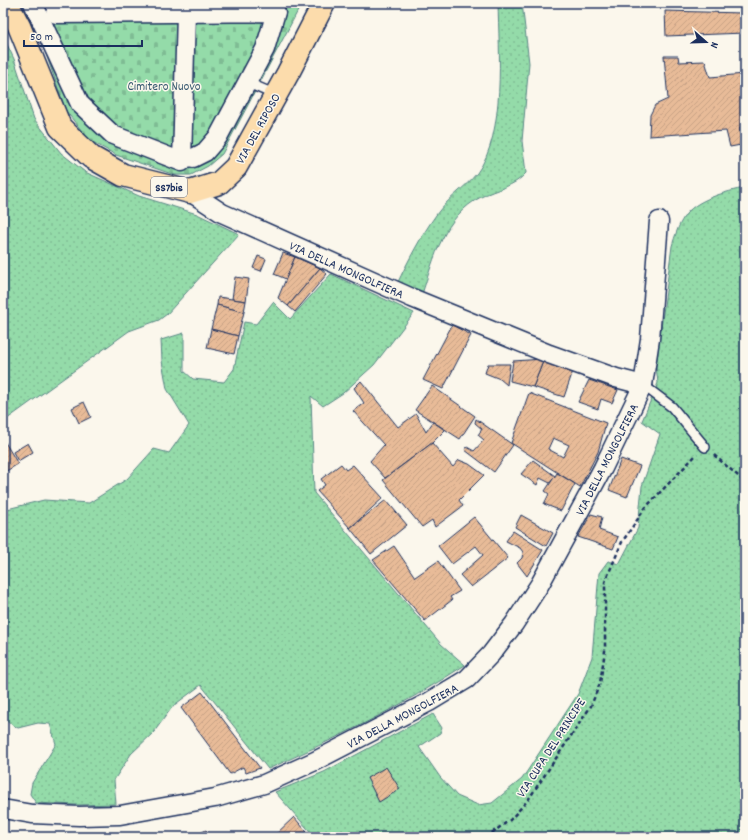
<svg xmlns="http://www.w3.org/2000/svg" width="748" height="840" viewBox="0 0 748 840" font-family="Dekko,sans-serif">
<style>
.grass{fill:url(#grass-dots);stroke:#588584}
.cemetery{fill:url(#cemetery-stones);stroke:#588584}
.building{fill:url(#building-hatch);stroke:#1b2f5e;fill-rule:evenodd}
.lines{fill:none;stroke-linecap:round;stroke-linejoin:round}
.lane-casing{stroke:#1b2f5e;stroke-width:12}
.street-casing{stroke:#1b2f5e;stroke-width:21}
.primary-casing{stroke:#1b2f5e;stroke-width:25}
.path{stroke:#1b2f5e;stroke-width:2.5;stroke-dasharray:4 3;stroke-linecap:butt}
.lane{stroke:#fbf7ec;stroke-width:9}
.street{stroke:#fbf7ec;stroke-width:18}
.primary{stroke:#fcdcac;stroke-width:22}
.labels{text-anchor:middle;stroke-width:3;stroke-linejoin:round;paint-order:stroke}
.shield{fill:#fbf7ec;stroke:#5e6b89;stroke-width:1}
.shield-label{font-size:12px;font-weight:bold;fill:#1b2f5e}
.park-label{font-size:13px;fill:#395a71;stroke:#fbf7ec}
.street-label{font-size:13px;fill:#1b2f5e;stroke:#fbf7ec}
</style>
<defs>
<pattern id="grass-dots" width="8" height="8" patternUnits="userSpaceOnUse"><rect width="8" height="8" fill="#94dba9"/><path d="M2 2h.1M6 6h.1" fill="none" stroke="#7fbc94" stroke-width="1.8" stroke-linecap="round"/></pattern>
<pattern id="cemetery-stones" width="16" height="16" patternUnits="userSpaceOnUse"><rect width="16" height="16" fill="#94dba9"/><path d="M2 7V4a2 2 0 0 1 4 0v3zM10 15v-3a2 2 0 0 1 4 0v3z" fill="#7fbc94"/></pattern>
<pattern id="building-hatch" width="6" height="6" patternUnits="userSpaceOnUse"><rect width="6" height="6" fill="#e8bb98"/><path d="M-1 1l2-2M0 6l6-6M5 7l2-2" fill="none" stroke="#c6a185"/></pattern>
</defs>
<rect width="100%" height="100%" fill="#fbf7ec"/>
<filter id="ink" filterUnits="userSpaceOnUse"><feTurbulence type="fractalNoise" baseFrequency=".025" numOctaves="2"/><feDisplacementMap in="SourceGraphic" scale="8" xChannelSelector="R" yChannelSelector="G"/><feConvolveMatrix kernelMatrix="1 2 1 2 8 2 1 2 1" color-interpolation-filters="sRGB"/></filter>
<g filter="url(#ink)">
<g class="grass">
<path d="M498 3H522L529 63 522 141 526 173C514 187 496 189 481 197 444 216 434 258 422 294L397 284C408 261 421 236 436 215 447 199 465 188 477 173 506 134 499 51 498 3Z"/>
<path d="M3 36 14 59 34 119 61 153 85 172 139 196 197 214 239 234 167 314 159 320 129 331 3 422Z"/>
<path d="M745 188V837H315L275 792 324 772 433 714 442 728 440 733 419 747 440 777 457 796 478 805 492 803 522 779 578 694 592 657 599 573 608 561 619 564 638 528 642 486 660 434 642 421 658 383 656 366 672 246C675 236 678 226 684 217 694 200 727 191 745 188Z"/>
<path d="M331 274 414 313 374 365 343 393 323 406 311 396 314 493 441 644 465 665C403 706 335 739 268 769L201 685 173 706 154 732 131 754 114 780 116 804 77 805 36 803 30 794 32 783 56 744 50 724 38 723 18 728 3 719V510L44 500 89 503 127 479 154 449 169 453 189 425 167 389 162 361 161 340 184 333V371L193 379 224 382 234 369 244 322 256 324 273 302 290 319Z"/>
</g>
<path class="cemetery" d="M26 3H302L222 154 208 166 191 175H175L116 155 89 140 66 111 33 17Z"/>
<g class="building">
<path d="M665 11 742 13 745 33 666 36Z"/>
<path d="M664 56H678L679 62 705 61 710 77 745 74V127H740L741 145 730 147 726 131 649 136 650 115 655 105 668 99Z"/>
<path d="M283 253 295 257 286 279 274 274Z"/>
<path d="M258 256 266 259 261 271 253 268Z"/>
<path d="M295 257 320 268 288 306 278 298Z"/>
<path d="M320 268 327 274 295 312 288 306Z"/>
<path d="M235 277 249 279 246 301 232 299Z"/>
<path d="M218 297 246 301 244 312 217 305Z"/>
<path d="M217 305 244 312 238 336 211 329Z"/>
<path d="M452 325 471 335 443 389 423 380Z"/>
<path d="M211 329 238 336 234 354 207 348Z"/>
<path d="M544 359 573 371 564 397 533 387Z"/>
<path d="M544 359 533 387 510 381 513 361Z"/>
<path d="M488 364H510L507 385 500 379 485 373Z"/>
<path d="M589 380 618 390 612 403 601 399 598 409 578 402Z"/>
<path d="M361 381 398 427 416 414 426 432 433 422 445 430 432 443 385 478 370 461 384 445 353 411 364 403 354 388Z"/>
<path d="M432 386 475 416 460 439 415 410Z"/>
<path d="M529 393 606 423 598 452 580 487 511 443ZM553 438 569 445 563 457 548 449Z"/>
<path d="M84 402 91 417 79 423 72 408Z"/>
<path d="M476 419 513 445 494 472 465 450 467 447 474 451 484 440 478 435 482 429 475 423Z"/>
<path d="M3 439 18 464 3 473Z"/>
<path d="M28 443 33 452 18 461 13 452Z"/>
<path d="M432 443 453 467 459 460 469 464 484 475 459 500 463 506 435 527 432 520 422 527 383 480Z"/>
<path d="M621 459 640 466 627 497 609 490Z"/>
<path d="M533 460 555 476 550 483 540 478 537 485 521 474Z"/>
<path d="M341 464 346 470 353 465 383 498 350 528 317 491 325 485 321 479Z"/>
<path d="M557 473 575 484 561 511 544 504 549 494 545 491Z"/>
<path d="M386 500 407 525 371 554 350 528Z"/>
<path d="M591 514 602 517 599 530 618 537 613 549 578 537Z"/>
<path d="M521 515 553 533 546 546 515 527Z"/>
<path d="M474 517 508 558 471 587 460 575 483 555 476 546 452 564 438 546Z"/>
<path d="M513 531 543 550 527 576 517 563 522 558 523 552 520 548 506 541Z"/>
<path d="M394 546 415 577 438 561 460 591 450 597 452 600 425 621 373 560Z"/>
<path d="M202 692 260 768 246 773 243 767 230 774 181 708Z"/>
<path d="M386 767 400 789 379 802 367 778Z"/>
<path d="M294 817 311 837H277L275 835Z"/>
<path d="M206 830 212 837H193Z"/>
</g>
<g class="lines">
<g class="lane-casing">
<g id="lane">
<path d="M248 83 276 95"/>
<path d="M643 385 672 407 705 447"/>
</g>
</g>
<g class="street-casing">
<g id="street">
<path d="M33 3 80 104 113 135 182 162 186 12"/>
<path d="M56 3V14L276 12 265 49 218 137 205 152 193 158"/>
<path d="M190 192 222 213 412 298 549 354 616 378 643 385"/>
<path d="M3 809 32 814 79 816 120 815 215 798 264 784 315 761 429 702 467 679 491 654 514 624 540 584 603 468 643 385 650 339 659 221"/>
</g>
</g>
<g class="primary-casing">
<path id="primary" d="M7 3 19 26 60 127 91 157 123 175 190 192 219 183 236 167 288 73 324 3"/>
</g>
<g class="path">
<path d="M714 455 745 482"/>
<path d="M486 837 510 820 528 800 591 706 600 683 605 651V582L622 542 646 507 697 454"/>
</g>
<use href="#lane" class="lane"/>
<use href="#street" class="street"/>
<use href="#primary" class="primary"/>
</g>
</g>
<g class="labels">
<rect class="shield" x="151" y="177" width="36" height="20" rx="3"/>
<g class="shield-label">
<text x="169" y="191">SS7bis</text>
</g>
<g class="park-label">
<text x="164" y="90">Cimitero Nuovo</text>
</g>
<g class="street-label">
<text transform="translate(257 128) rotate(-61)" y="5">VIA DEL RIPOSO</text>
<text transform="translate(347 269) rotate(24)" y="5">VIA DELLA MONGOLFIERA</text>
<text transform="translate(606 459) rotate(-63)" y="5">VIA DELLA MONGOLFIERA</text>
<text transform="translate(402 715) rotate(-28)" y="5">VIA DELLA MONGOLFIERA</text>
<text transform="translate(550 747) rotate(-57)" y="5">VIA CUPA DEL PRINCIPE</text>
</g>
</g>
<rect width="748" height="840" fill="none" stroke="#fbf7ec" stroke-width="16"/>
<rect x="8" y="8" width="732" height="824" fill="none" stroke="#1b2f5e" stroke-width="1.5" filter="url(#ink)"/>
<g transform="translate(706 42) rotate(110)" stroke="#fbf7ec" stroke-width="3" paint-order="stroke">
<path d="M0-3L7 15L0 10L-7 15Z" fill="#1b2f5e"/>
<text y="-6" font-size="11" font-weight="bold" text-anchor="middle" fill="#1b2f5e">N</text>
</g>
<path d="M24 40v6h118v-6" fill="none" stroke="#1b2f5e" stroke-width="2"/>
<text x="30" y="40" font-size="12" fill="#1b2f5e" stroke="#fbf7ec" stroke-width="3" paint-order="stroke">50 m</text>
</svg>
